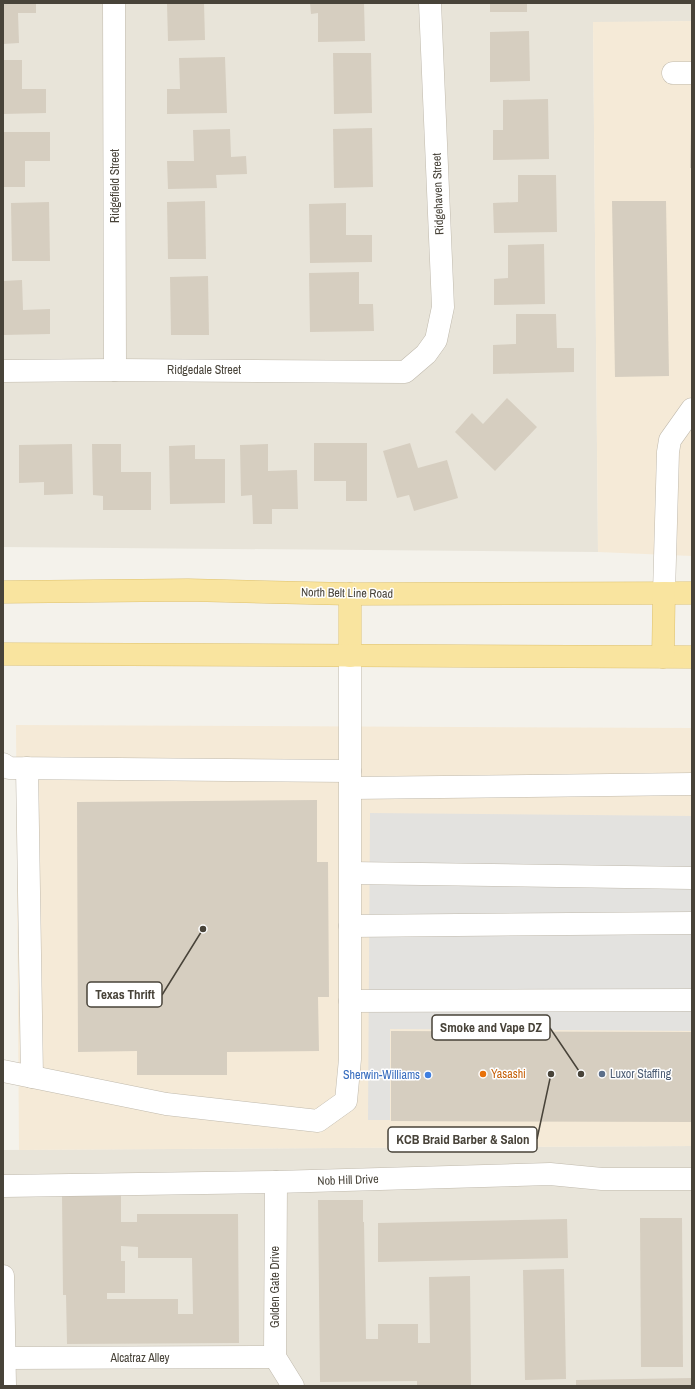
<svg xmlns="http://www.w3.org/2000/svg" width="695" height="1389" viewBox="0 0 695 1389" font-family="'Archivo Narrow',sans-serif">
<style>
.residential{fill:#e8e4d9}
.commercial{fill:#f5ead7}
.parking{fill:#e3e2df}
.building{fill:#d6cec0;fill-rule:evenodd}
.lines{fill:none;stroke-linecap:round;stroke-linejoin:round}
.minor-casing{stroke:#c0baad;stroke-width:23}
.major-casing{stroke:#dec26f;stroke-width:23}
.minor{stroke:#fff;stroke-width:22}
.major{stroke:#f9e49f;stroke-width:22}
.food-dot{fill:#e8710a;stroke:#fff;stroke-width:1.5}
.service-dot{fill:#5c6f8a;stroke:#fff;stroke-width:1.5}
.shop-dot{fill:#3f7fe0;stroke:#fff;stroke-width:1.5}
.labels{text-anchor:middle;stroke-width:3;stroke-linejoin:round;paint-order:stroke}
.street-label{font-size:12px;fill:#484339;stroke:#fff}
.food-label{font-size:12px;fill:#c56008;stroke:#fff;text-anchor:start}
.service-label{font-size:12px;fill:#4e5e75;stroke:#fff;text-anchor:start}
.shop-label{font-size:12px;fill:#366cbe;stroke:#fff;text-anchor:end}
.leader{fill:none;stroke:#484339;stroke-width:1.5}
.callout-dot{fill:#484339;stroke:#fff;stroke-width:1.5}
.callout{fill:#fff;stroke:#484339;stroke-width:1.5}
.callout-label{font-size:13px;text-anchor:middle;font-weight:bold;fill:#484339}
</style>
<rect width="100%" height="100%" fill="#f4f2eb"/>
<g class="residential">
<path d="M3 3H692V21L593 23 598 552 3 547Z"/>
<path d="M692 1146V1386H3V1150Z"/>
</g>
<g class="commercial">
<path d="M692 21V556L598 552 593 22Z"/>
<path d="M16 725 692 728V1146L19 1150Z"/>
</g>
<path class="parking" d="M370 813 692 816V1031L390 1029V1120H368Z"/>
<g class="building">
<path d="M3 3H36V13H18L19 43 3 44Z"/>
<path d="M167 3H204L205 40 168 41Z"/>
<path d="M310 3H364L365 41 318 42V13L311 14Z"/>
<rect x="490" y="3" width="37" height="9"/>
<path d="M529 31 530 81 490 82V32Z"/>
<path d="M333 53H371L372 113 334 114Z"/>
<path d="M225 57 227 113 167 114V89H180L179 58Z"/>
<path d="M3 60H22V89H46V113L3 114Z"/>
<path d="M548 99 549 159 493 160V130H503V100Z"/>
<path d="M372 128 373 187 334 188 333 129Z"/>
<path d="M230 129 231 157 246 156 247 174 216 175 217 188 168 189 167 161H194L193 130Z"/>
<path d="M691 130H692V168H690Z"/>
<path d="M3 132H50V161H25V187H3Z"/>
<path d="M518 175H556L557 232 494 233 493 203 518 202Z"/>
<path d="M205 201 206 259H168L167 202Z"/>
<path d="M612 201H666L669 376 615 377Z"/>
<path d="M49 202 50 261H12L11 203Z"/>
<path d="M346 203V235H372V262L310 263 309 204Z"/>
<path d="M544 244 545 304 494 305V279L508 278V245Z"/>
<path d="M359 272V304H373L374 331 310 332 309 273Z"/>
<path d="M208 276 209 335H171L170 277Z"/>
<path d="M22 280 23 310 50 309V334L3 335V281Z"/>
<path d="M516 314H556L557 348H574V372L493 374V345L516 344Z"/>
<path d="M507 398 537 427 495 471 455 432 472 413 483 424Z"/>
<path d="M314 443H367V501H346V481H314Z"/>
<path d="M410 443 418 468 447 460 458 498 414 511 409 495 397 498 383 451Z"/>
<path d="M72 444 73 494 44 495V482L19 483V445Z"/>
<path d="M92 444H121V472H151V510H103V496L93 495Z"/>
<path d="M268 444V471L297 470 298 509H272V524H253L252 495 241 496 240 445Z"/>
<path d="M195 445V459H225V503L170 504 169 446Z"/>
<path d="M317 800V862H328L329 997H318L319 1051 227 1052V1075H137V1051L78 1052 77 802Z"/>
<path d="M391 1031 692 1032V1122L391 1121Z"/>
<path d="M121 1194V1222H137V1214H238L239 1343 67 1344 66 1295H63L62 1195ZM121 1246 138 1247V1258H192L193 1314H178V1299H107V1293H125V1261H121Z"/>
<path d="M318 1200H363V1222H364L366 1339H378V1324H418V1343H430L429 1277 470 1276 471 1386H417V1381L320 1382Z"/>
<path d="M640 1218H682L683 1367H641Z"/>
<path d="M567 1219 568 1258 378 1262V1223Z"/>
<path d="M564 1269 566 1379 525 1380 523 1270Z"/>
<path d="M692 1378V1386H576V1380Z"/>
</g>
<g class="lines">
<g class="minor-casing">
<g id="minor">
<path d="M114 3 115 370"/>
<path d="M673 73H692"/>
<path d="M3 371 115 370 405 372 426 354 436 340 443 307 430 3"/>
<path d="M664 593 668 452 670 440 692 409"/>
<path d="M3 764 9 768 350 771"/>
<path d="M27 768 32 1077"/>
<path d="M351 788 692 784"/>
<path d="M351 873 692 878"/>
<path d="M350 926 692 923"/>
<path d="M350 1001 692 1000"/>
<path d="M3 1071 166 1104 318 1121 346 1101 350 1059V656"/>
<path d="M276 1182 275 1357 293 1386"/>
<path d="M3 1186 276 1182 550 1174 602 1179H692"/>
<path d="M3 1276 5 1386"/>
<path d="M5 1358 275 1357"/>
</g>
</g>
<g class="major-casing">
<g id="major">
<path d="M3 592 188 590 350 594 692 593"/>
<path d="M350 594V656"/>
<path d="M3 654 692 657"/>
<path d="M663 657 664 593"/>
</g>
</g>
<use href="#minor" class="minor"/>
<use href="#major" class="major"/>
</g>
<circle class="food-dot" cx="483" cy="1074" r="4"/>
<circle class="service-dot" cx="602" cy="1074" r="4"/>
<circle class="shop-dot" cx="428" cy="1075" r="4"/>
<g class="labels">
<g class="street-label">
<text transform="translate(115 186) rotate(-90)" y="4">Ridgefield Street</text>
<text transform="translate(438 194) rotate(-92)" y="4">Ridgehaven Street</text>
<text x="204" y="374">Ridgedale Street</text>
<text transform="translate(347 593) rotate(1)" y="4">North Belt Line Road</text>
<text transform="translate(348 1180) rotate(-2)" y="4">Nob Hill Drive</text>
<text transform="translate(275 1287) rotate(-90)" y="4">Golden Gate Drive</text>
<text x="140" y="1362">Alcatraz Alley</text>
</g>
<g class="food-label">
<text x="491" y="1078">Yasashi</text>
</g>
<g class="service-label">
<text x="610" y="1078">Luxor Staffing</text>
</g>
<g class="shop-label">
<text x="420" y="1079">Sherwin-Williams</text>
</g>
</g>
<path class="leader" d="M203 929L162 995M581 1074L550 1028M551 1074L537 1139"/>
<g class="callout-dot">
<circle cx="203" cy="929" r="4"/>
<circle cx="581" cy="1074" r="4"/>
<circle cx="551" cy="1074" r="4"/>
</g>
<g class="callout">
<rect x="87" y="982" width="75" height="25" rx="4"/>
<rect x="432" y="1015" width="118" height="25" rx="4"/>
<rect x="388" y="1127" width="149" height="25" rx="4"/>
</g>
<g class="callout-label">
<text x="125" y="999">Texas Thrift</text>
<text x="491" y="1032">Smoke and Vape DZ</text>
<text x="463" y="1144">KCB Braid Barber &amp; Salon</text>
</g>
<rect width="695" height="1389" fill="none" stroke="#484339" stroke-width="8"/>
</svg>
